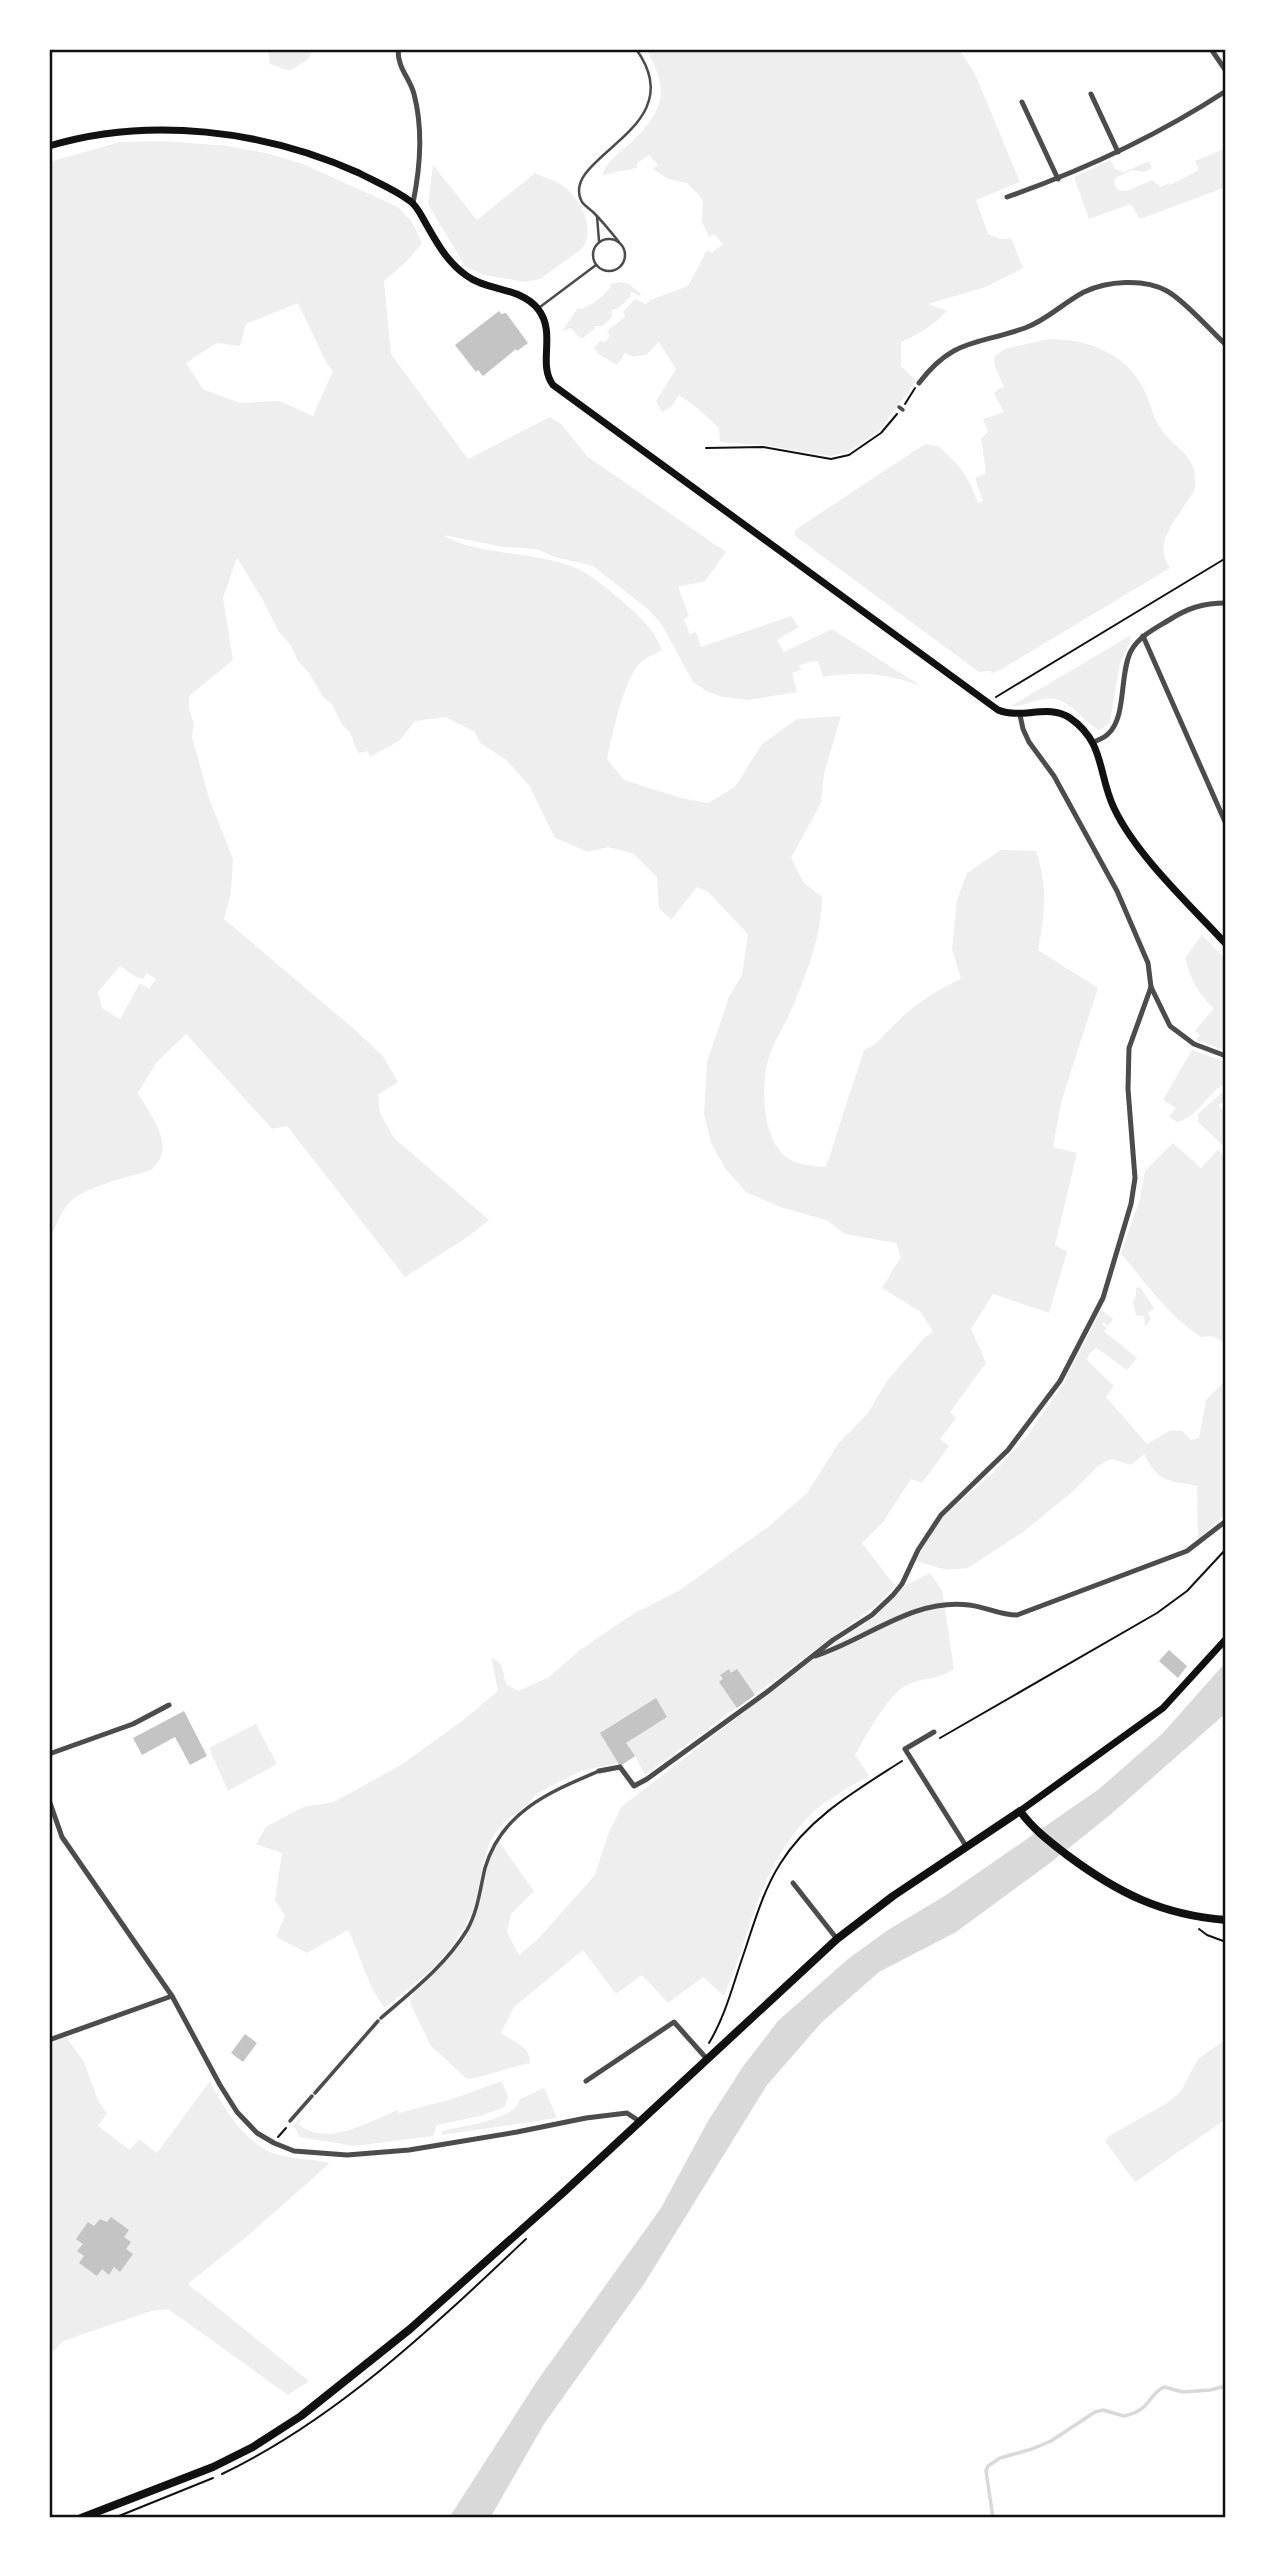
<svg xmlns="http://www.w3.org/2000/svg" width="1275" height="2567" viewBox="0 0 1275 2567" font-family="Arial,sans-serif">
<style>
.green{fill:#eee;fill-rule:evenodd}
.water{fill:#d9d9d9}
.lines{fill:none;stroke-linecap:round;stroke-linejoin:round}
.stream{stroke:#d9d9d9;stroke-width:3.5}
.building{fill:#c4c4c4}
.path{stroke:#111;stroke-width:2}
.service{stroke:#4c4c4c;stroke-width:2.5}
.pedestrian{stroke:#4c4c4c;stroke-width:3.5}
.minor{stroke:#4c4c4c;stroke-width:5}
.secondary{stroke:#111;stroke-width:7}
.primary{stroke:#111;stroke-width:8}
.neatline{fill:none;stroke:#111;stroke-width:2.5}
</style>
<rect width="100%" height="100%" fill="#fff"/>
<g class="green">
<path d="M268 49H314L307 60 290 71 270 64Z"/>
<path d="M646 49H959L975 74 1020 182 976 200 988 234 1000 239 1011 238 1023 268 986 287 928 304 947 311C934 325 919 334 901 342V366L916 381 879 431 848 452 830 456 763 445 720 442 719 428 697 408 679 395 672 406 662 412 656 401 676 369 659 342 646 355 633 357 625 353 617 365 598 354 594 348 601 340 604 343 610 336 607 331 625 317 623 312 635 299 646 304 650 300 688 286 707 250 712 253 723 244 714 234 709 237 702 222 703 202 700 196 687 183 668 179 653 169 658 165 649 155 637 163V168L602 175C607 162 616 155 627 146 642 133 661 113 661 91 661 77 652 61 646 49Z"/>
<path d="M164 141 228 146 266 153 303 164 398 207 412 222 422 243 408 260 384 281 391 354 468 459 550 417 561 424 588 457 726 552 705 581 678 587 689 616 684 619 690 634 696 632 701 647 791 616 799 627 777 640 784 652 832 629 921 686C885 673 861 671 823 677L818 661H811L799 666 801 670 792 673 797 692 749 700 723 697 708 692 693 682 662 625 649 610 593 566 555 557 536 549 503 547 443 535C473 554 531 552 568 565 589 572 605 587 622 601 639 616 654 629 662 650 656 654 647 657 642 661 624 677 612 736 607 759L624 780 681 798 708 803 735 787 762 744 797 719 841 716 824 774 821 803 791 858 804 883 822 897C822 936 805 979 789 1015 783 1028 775 1040 770 1054 760 1081 761 1142 789 1159 799 1165 814 1166 826 1167L864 1050C879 1044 885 1033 897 1022 915 1004 938 989 961 979L952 949 957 900 967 873 1001 850 1036 851C1048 886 1045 914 1038 950L1098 988 1062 1099 1053 1147 1077 1153 1055 1245 1067 1252 1049 1313 993 1294 971 1329 986 1363 950 1412 956 1418 940 1439 949 1446 922 1483 911 1479 883 1522 862 1543 895 1586 879 1603 645 1775 635 1756 620 1766 618 1763 581 1771 536 1794C527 1809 505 1816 494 1835 481 1857 481 1885 474 1908 471 1917 465 1924 461 1932 439 1969 416 1981 385 2008 367 1986 361 1956 348 1930L307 1953 276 1937 285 1916 275 1900 282 1853 256 1844 266 1827 303 1807 334 1802 401 1765 462 1721 498 1691 491 1657 501 1664 506 1684 518 1691 549 1677 580 1650 633 1614 680 1590 768 1527 807 1493 838 1444 868 1413 887 1381 924 1338 933 1332 921 1312 882 1288 901 1257 896 1243 845 1234 826 1220 780 1207 746 1192 725 1168 711 1143 704 1114 707 1062 729 997 742 975 748 934 708 892 697 887 671 920 659 908 657 877 634 854 608 847 588 852 555 838 529 785 505 759 480 743 475 732 445 717 415 721 399 741 370 757 368 751 358 753 350 732 343 726 331 703 323 697 309 673 298 661 291 646 279 632 261 597 237 558 223 598 233 660 189 696V708L194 725 192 737 209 798 233 859 231 892 224 919 354 1029 383 1056 398 1082 378 1095 380 1113 394 1138 489 1220 469 1236 405 1277 287 1126 272 1129 186 1034 156 1063 138 1093C151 1117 178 1147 151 1170 130 1177 85 1186 70 1202 60 1213 55 1228 49 1241V162L120 142ZM298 303 326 362 333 371 313 416 280 401 240 403 203 389 186 363 217 343 240 346 246 324ZM120 966 136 977 143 979 147 973 156 979 149 989 140 983 120 1019 102 1008 98 992Z"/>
<path d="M1226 148V187L1140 219 1131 204 1089 219 1074 177 1110 160 1115 169 1124 172 1149 161 1152 168 1144 172 1133 170 1115 178 1114 183 1118 190 1127 191 1152 180 1161 187 1169 183 1170 185 1199 170 1195 161Z"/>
<path d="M433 165 477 220 535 173C545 178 558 181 566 188 582 203 595 227 583 248L540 279 525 282 484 275 465 266 428 204Z"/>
<path d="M620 282 629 284 641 294 640 296 630 291 631 296 619 308 612 310V317L603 326H594L595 328 583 338 579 337 571 328 562 331 578 308 581 309C593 305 602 297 611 287L610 284Z"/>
<path d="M1049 339C1090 339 1130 355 1146 394 1151 406 1153 418 1161 429 1175 450 1199 456 1195 486 1195 491 1191 496 1188 500 1180 514 1160 536 1164 553 1164 558 1168 564 1170 568L1002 669 991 674V671L979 672 795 536V530L925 444 938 446C960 466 967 473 978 503L983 501 975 478 986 473 981 438 988 432 983 419 1004 412 994 394 998 389 1004 387 995 367 994 357 1005 349Z"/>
<path d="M1131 635 1130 642 1120 663 1110 722 1101 730C1086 726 1076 704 1055 699 1040 696 1026 707 1011 706Z"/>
<path d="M1202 935 1226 960V1051L1196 1040 1200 1035 1195 1031 1214 1008C1197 993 1191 979 1185 958Z"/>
<path d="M1192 1050 1226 1062V1083C1208 1092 1197 1118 1177 1122L1169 1117 1176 1108 1163 1100Z"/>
<path d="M1226 1089V1099L1218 1106 1226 1113V1148L1198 1122V1114Z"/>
<path d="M1173 1143 1201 1168 1218 1150 1226 1158V1343L1212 1336 1201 1337C1168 1315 1146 1284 1121 1253L1140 1199 1145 1171Z"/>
<path d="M1140 1287 1154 1308 1148 1313 1151 1319 1145 1327 1144 1316 1136 1315 1133 1302 1136 1296V1288Z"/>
<path d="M1101 1310 1113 1319 1108 1326 1103 1322 1102 1324 1107 1328 1104 1331 1137 1358 1127 1370 1096 1348 1088 1355 1089 1356 1087 1360 1114 1386 1106 1397 1147 1444 1171 1430 1182 1431 1191 1440 1199 1438 1206 1400 1226 1380V1513L1198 1540 1197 1486C1167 1480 1159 1483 1144 1454L1131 1465 1111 1459 1099 1465 1071 1493 1023 1532 968 1568 947 1570 915 1561 943 1516 993 1473 1027 1436 1062 1386Z"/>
<path d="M930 1573 942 1590 954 1669C935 1681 924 1677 907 1685 889 1693 865 1737 855 1755L869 1775C851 1787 827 1799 811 1814 756 1871 753 1929 724 1996L703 1977 668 2003 642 1975 616 1994 583 1950 514 2007 501 2033C513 2042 530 2045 530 2063 508 2067 489 2076 467 2079L431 2046 410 2003 414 1989 442 1965 468 1928 475 1911 486 1866 497 1839 534 1891 511 1914 507 1932 519 1955 538 1939 595 1875 608 1835 621 1807 812 1660 875 1617 906 1585Z"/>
<path d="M256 1724 277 1764 228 1791 209 1748Z"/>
<path d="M64 2034 84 2062 98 2100 107 2114 98 2126 130 2150 139 2139 157 2153 210 2081C223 2108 242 2138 270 2152 289 2160 311 2158 330 2163L251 2233 188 2284 309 2381 288 2395 168 2309 151 2311 63 2341 54 2351 49 2348V2040Z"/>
<path d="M1226 2039V2119L1135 2182 1105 2141 1109 2136 1167 2103 1181 2091 1198 2059Z"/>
<path d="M502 2081 508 2097 505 2107 480 2116 437 2125 433 2136 354 2146 300 2137 294 2126 299 2119 301 2120 298 2124C328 2148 367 2122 398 2110L399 2113 455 2098Z"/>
<path d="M544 2088 557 2118 441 2135 442 2131C461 2126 516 2120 520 2099Z"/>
</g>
<path class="water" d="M1226 1662V1713L1110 1815 1050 1863 956 1932 879 1972 822 2022 767 2085 644 2284 544 2424 490 2518H449L537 2381 661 2208 708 2121 742 2068 778 2021 848 1959 888 1930 946 1895 1099 1789 1162 1734Z"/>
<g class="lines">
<path class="stream" d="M993 2518 986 2471 988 2466 1000 2458 1032 2449 1051 2441 1095 2412 1103 2410 1124 2416C1152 2410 1146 2396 1164 2387L1183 2392 1210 2390 1226 2386"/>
</g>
<g class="building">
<path d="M499 311 501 314 506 313 528 343 517 351 516 349 483 376 478 370 476 372 455 345Z"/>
<path d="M1169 1650 1187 1666 1178 1678 1159 1661Z"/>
<path d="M729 1669 731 1673 737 1669 755 1695 737 1708 719 1682 723 1679 720 1675Z"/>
<path d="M656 1698 667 1717 626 1743 635 1756 620 1766 600 1733Z"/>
<path d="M184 1711 207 1756 190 1765 175 1737 142 1755 133 1738Z"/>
<path d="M245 2034 257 2043 243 2062 231 2053Z"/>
<path d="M111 2217 129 2230 124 2237 131 2242 126 2249 133 2254 120 2272 114 2267 109 2275 102 2269 97 2276 79 2263 84 2256 77 2251 83 2244 76 2239 88 2222 94 2226 100 2219 107 2222Z"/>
</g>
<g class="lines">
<g class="path">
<path d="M905 404 915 388"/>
<path d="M706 448 763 447 831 459 849 455 881 433 897 414"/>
<path d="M996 697 1226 558"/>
<path d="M940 1738 1157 1613 1187 1591 1226 1549"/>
<path d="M1199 1929 1207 1935 1226 1942"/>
<path d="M709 2043C726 2015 733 1984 744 1953 754 1923 763 1891 780 1864 809 1817 857 1790 902 1761"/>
<path d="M278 2137 286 2128"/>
<path d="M222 2474C337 2419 434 2326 526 2239"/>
<path d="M114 2518 213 2478"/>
</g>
<g class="service">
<path d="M597 216 599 241"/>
<circle cx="609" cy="255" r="16"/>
<path d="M619 242C611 232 603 222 594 213 591 210 585 206 582 202 557 156 695 130 636 49"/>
<path d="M540 307 596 265"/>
</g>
<g class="pedestrian">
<path d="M899 407 903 410"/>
<path d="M381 2018C412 1991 445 1966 467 1930 478 1911 480 1889 485 1868 502 1811 550 1792 599 1771"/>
<path d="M315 2093 378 2021"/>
<path d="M290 2121 312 2096"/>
</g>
<g class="minor">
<path d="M398 49C398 70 409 76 414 94 423 128 420 169 413 203"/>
<path d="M1211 49 1226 71"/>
<path d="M1091 94 1118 152"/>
<path d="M1022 102 1058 179"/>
<path d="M1007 197C1084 170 1157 136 1226 91"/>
<path d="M919 383C953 338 977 345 1025 328 1047 320 1063 303 1084 292 1107 281 1144 278 1167 291 1185 301 1210 330 1226 345"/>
<path d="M1143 636 1226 824"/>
<path d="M1020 715 1023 729 1029 742 1054 776 1117 891 1148 963 1151 987 1170 1026 1194 1044 1226 1056"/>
<path d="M1094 742C1098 740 1104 738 1108 734 1127 717 1119 674 1131 651 1139 636 1156 628 1169 620 1188 608 1203 603 1226 603"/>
<path d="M815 1656C866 1640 912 1598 969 1605 986 1607 1000 1615 1017 1615L1187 1551 1226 1521"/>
<path d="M934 1732 905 1749 966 1846"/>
<path d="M49 1754 133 1724 169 1705"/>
<path d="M599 1771 620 1767 634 1786 647 1779 767 1692 833 1640 872 1615 893 1595 902 1584 918 1550 941 1515 1008 1450 1060 1381 1103 1298 1131 1204 1135 1178 1128 1089 1129 1048 1151 987"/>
<path d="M49 1800 62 1837 172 1996 220 2085 237 2112 257 2133 274 2143 294 2151 347 2155 409 2150 517 2132 586 2118 627 2113 639 2121"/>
<path d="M793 1883 837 1939"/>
<path d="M49 2040 172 1996"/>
<path d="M586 2081 674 2022 707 2059"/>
</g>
<g class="secondary">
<path d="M49 146C149 116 264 130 359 173 376 182 394 189 410 201 417 206 421 215 425 222 437 243 447 262 467 276 487 291 521 287 538 309 557 333 537 364 553 385L998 710C1022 720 1048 703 1070 718 1105 742 1098 775 1114 808 1136 855 1190 905 1226 944"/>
<path d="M1020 1811 1163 1708 1226 1639"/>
</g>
<path class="primary" d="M81 2518 213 2467 253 2447 301 2416 410 2329 565 2191 837 1939 893 1896 1020 1811C1033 1829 1049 1841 1067 1855 1118 1893 1162 1915 1226 1920"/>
</g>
<rect width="1275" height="2567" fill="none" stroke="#ffffff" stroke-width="102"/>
<rect x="51" y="51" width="1173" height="2465" class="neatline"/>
</svg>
